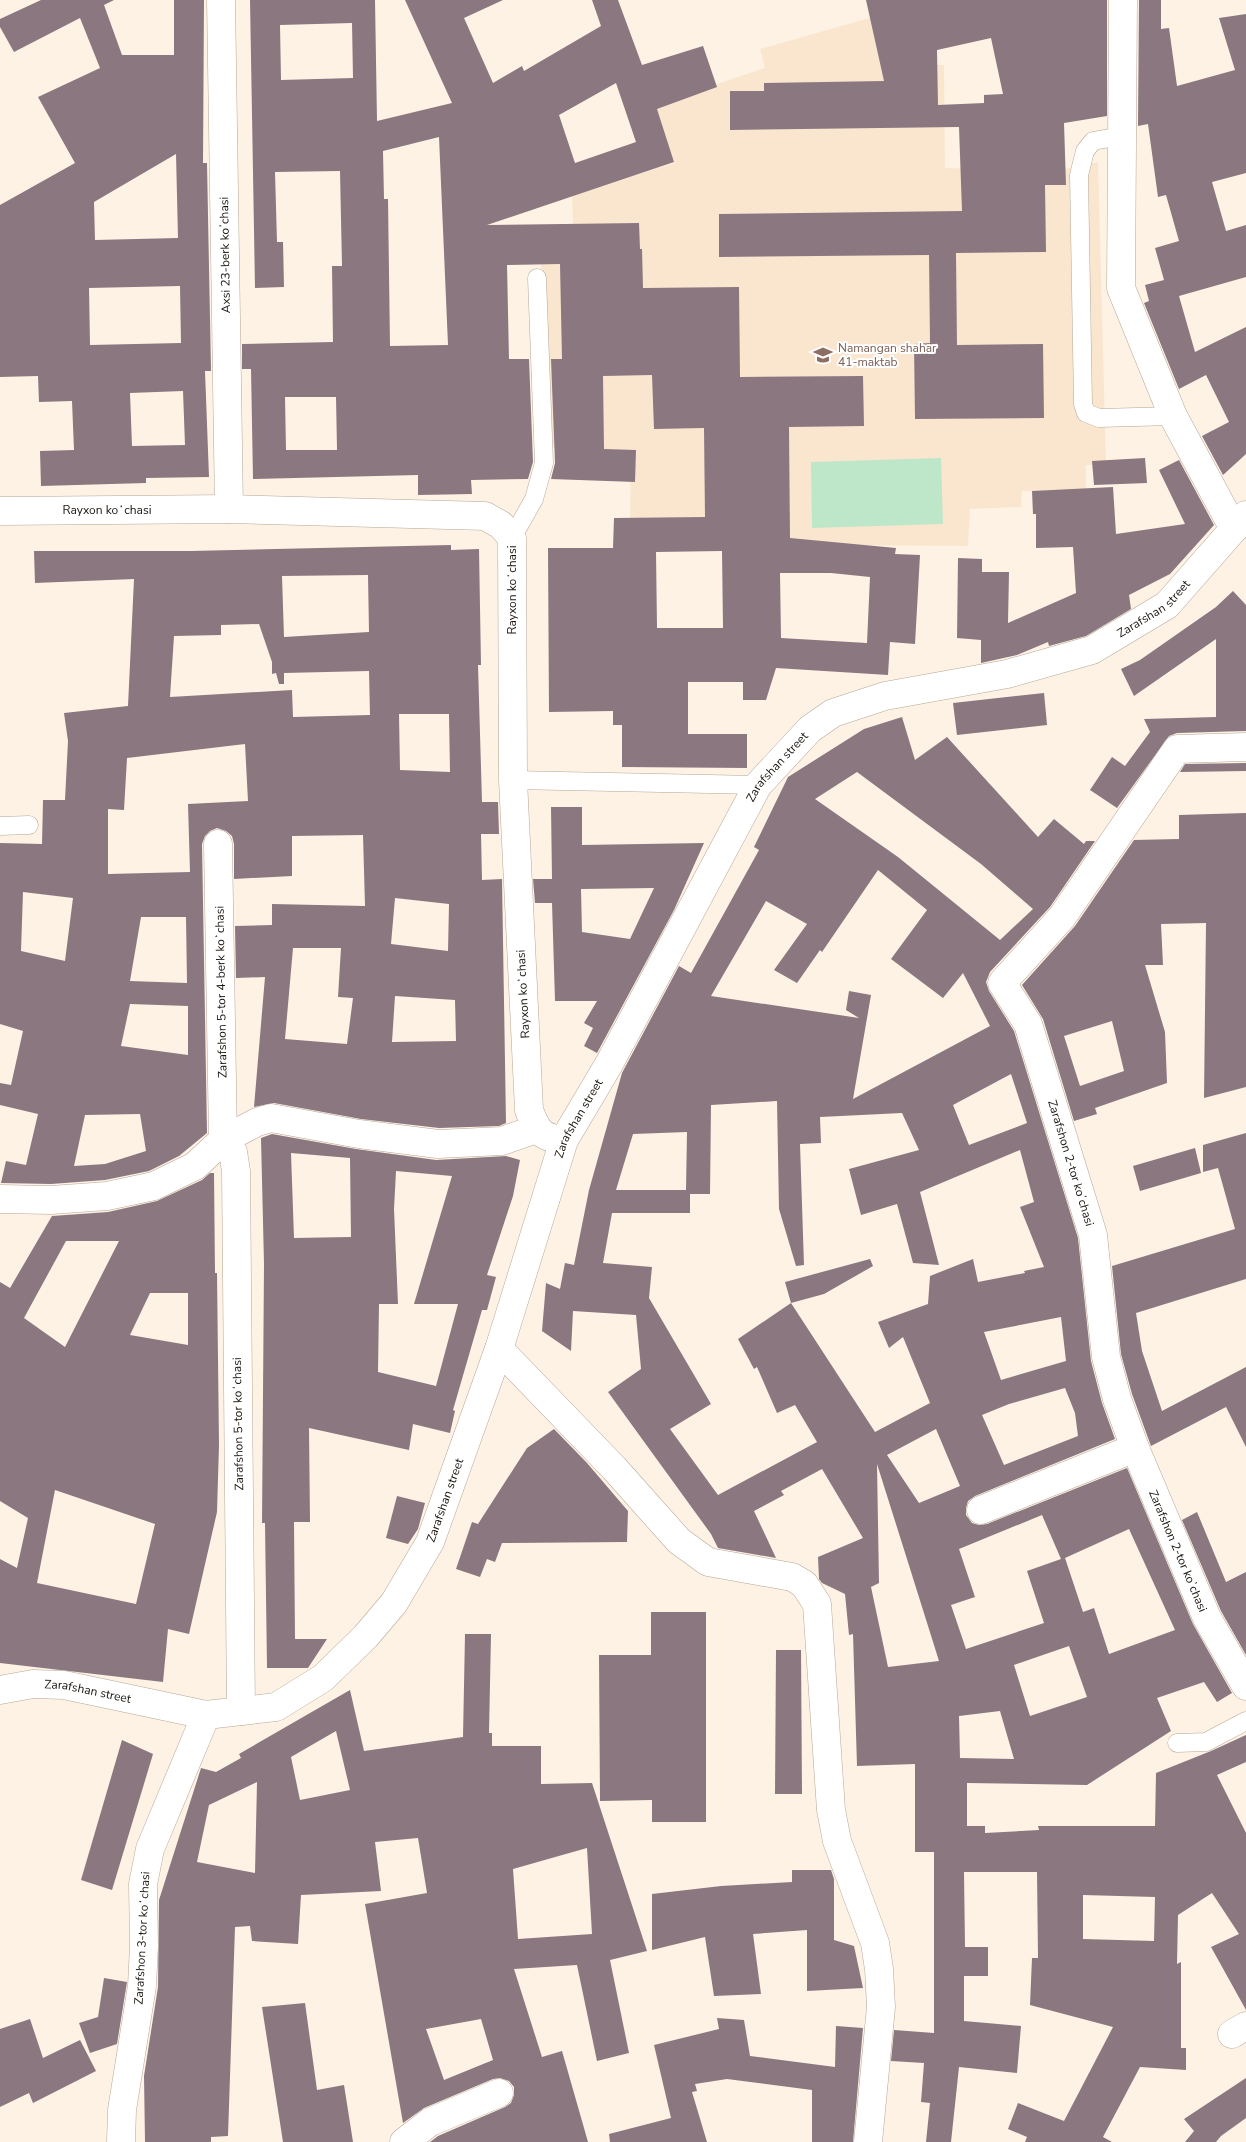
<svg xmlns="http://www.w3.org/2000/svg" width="1246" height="2142" viewBox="0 0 1246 2142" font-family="'Nunito Sans',sans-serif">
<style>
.built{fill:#fae6ce}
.green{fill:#bee6c9}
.building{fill:#8b7780;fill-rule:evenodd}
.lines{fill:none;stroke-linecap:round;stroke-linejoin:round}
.lane-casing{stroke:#b5a797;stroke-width:19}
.street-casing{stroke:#b5a797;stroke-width:29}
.secondary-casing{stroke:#b5a797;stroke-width:29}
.lane{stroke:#fff;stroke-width:18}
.street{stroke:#fff;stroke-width:28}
.secondary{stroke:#fff;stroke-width:28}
.labels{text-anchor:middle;stroke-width:4;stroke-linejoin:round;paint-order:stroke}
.street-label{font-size:12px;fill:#18130d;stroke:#fff}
.education-label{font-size:12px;fill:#785e54;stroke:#fff;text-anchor:start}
</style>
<rect width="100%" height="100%" fill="#fef2e4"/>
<path class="built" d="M873 17 890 63 944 65 945 168 1056 171 1098 162 1106 465H1086V492L1022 491 1021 507 970 509 968 546 839 545 630 524 631 451 545 447 541 263 573 227 572 196 674 163 655 102 696 91 765 68 760 49Z"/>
<path class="green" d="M941 458 943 524 812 528 811 462Z"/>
<g class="building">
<path d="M41 0H114L104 5 122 55H174V0H204L203 163H207L211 371H205L209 477 146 478V483L41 486 40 451 74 450 72 401 39 402 38 376 0 377V205L75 163 38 97 100 68 80 18 14 52 0 27V19ZM176 154 178 238 95 240 94 202ZM180 286 181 343 90 345 89 288ZM183 391 185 445 132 446 130 393Z"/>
<path d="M250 0H375L377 121 452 103 405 0H503L464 18 493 83 522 66 524 71 601 26 592 0H618L642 65 703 46 717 87 657 109 674 162 487 225 639 223 640 249H642L643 288 739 287 740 377 863 376 864 426 789 427 790 538 896 548 895 554 920 555 915 644 890 642 888 675 776 668 766 700H743V682H688V734H747V768L622 767V725H613V711L549 712 548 548H613L614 518 705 517 704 428 654 429 652 375 603 376 604 449 636 450 635 482 551 479 555 463 551 359H562L560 264 507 265 509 359H529L533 462 528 479 471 480 472 494 418 495V475L253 479 251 369H242V344L333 342 332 266H342L340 171 275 172 277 242H283L284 287 255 288ZM352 23 353 78 281 80 280 25ZM616 83 636 142 575 163 559 115ZM439 137 448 345 390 346 388 199H384L383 151ZM285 397H336L337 450H286ZM722 551 723 628H657L656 552ZM780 573H831L870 577 867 643 781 638Z"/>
<path d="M866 0H1107V116L1064 123 1066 185H1045L1046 252 956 253 957 345 1043 344 1044 418 915 419 914 344 930 343 929 255 719 257V214L962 211 959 127 730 130V91H764V83L884 81ZM991 38 1003 94 984 95V103L938 105 937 50Z"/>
<path d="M1139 0H1161V29L1169 28 1177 86 1235 70 1219 18 1246 14V173L1212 182 1226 231 1246 225V277L1179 296 1195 352 1246 327V454L1223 475 1202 436 1229 422 1206 375 1179 389 1144 303 1149 301 1145 285 1164 280 1155 248 1179 241 1166 195 1158 197 1148 124 1138 126Z"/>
<path d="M1145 458 1147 483 1094 485 1092 461Z"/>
<path d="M1179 460 1214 525 1170 574 1129 595 1131 609 1086 636 1049 646 1048 642 1017 655 981 663V640L957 638 958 558 982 559V572H1009L1008 623 1076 593 1073 547 1036 548V514H1033L1032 491 1113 487 1116 534 1185 524 1159 470Z"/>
<path d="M451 545V550L479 549 481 665H478L482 802H498L499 834H481L482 880 502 879 506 1123 499 1126 439 1128 361 1119 274 1103 254 1107 265 977 236 978 235 926 272 925V904L365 906 363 835 292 836V876L234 879V844L232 836 226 831 217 828 210 831 205 836 202 844 207 1133 179 1156 149 1171 105 1180 51 1184 1 1183 6 1161 26 1165 38 1114 0 1105V1083L11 1085 23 1031 0 1024V843L42 844 43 800H65L68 741 64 713 128 706 134 579 35 583 34 551H191ZM368 575 369 632 284 637 282 576ZM259 624 272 662V674L276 673 279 684H284V673L369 671 370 715 293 717 292 690 170 697 174 636 221 635V625ZM399 714H449L450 772 400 770ZM245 744 248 801 188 804 190 872 108 874V809L124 810 127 758ZM23 892 73 898 65 961 21 951ZM395 898 449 904 448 951 391 944ZM141 917H186L187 983 130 981ZM293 948H341L338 997 353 998 347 1044 285 1039ZM395 996 455 1000 456 1041 392 1042ZM130 1004 188 1006V1055L121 1046ZM140 1114 146 1151 105 1164 74 1166 85 1115Z"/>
<path d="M1233 591 1246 605V731L1177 733 1169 736 1117 808 1090 790 1112 757 1125 766 1150 732 1144 719 1216 717V639L1134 696 1121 669 1140 660 1216 607Z"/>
<path d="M1044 693 1047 725 957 735 953 703Z"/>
<path d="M902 717 915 760 947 737 1038 837 1054 819 1084 844 1086 841H1095L1050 907 990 972 986 982 989 991 1014 1031 1078 1238 1091 1361 1102 1403 1115 1439 975 1496 968 1501 966 1508V1515L972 1523 979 1525 987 1524 1127 1468 1193 1624 1232 1693 1217 1702 1204 1682 1157 1698 1171 1731 1087 1785 967 1783V1826H985V1833L1039 1830 1038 1826H1155L1156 1773 1211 1751 1246 1735V1762L1217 1775 1246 1833V2010L1211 1947 1239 1934 1212 1893 1178 1915 1177 1964 1181 1962V2048H1186V2070L1140 2067 1103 2137 1112 2142H1025L1027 2137 1008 2129 1018 2103 1064 2121 1113 2027 1030 2005 1032 1958H1038L1037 1872H964L965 1947H988V1976H964V2021L1021 2026 1017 2073 959 2067 951 2142H926L930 2103 921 2102 924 2063 891 2061 894 2030 934 2033V1852H915V1764L857 1766 853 1634 849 1635 845 1594 822 1583 819 1579 818 1557 863 1538 822 1469 781 1491 784 1495 754 1511 776 1558 718 1548 711 1534 608 1392 641 1369 636 1315 573 1311 571 1351 542 1331 546 1283 560 1289 565 1263 574 1265 589 1190 622 1073 679 966 691 973 712 935 759 850 754 847 788 777 864 729ZM857 772 981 864 1033 909 1000 940 898 857 815 799ZM878 870 927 910 891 959 943 998 963 973 990 1026 853 1099 871 995 849 991 846 1010 859 1018 711 996 766 901 807 924 774 970 797 983 820 950 822 952ZM1011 1074 1027 1123 969 1145 953 1105ZM777 1101 779 1209 796 1266 804 1265 800 1144 821 1143 820 1117 902 1113 919 1150 849 1169 861 1215 897 1204 913 1263 939 1265 920 1192 1020 1150 1034 1202 1020 1207 1044 1267 1024 1271 1025 1273 978 1282 973 1259 930 1276 928 1304 878 1322 889 1348 903 1337 930 1403 875 1432 791 1303 738 1339 754 1369 757 1367 777 1413 795 1405 817 1442 718 1495 670 1429 711 1404 649 1298 652 1267 603 1263 612 1213H690V1194H710L711 1105ZM687 1132 686 1190H616L633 1134ZM1061 1317 1066 1361 1001 1380 984 1332ZM1065 1388 1075 1413 1078 1436 1004 1465 982 1415 1009 1404ZM936 1429 960 1486 919 1503 887 1455ZM877 1464 907 1559 939 1661 888 1667 871 1587 879 1583ZM1042 1515 1061 1559 1027 1571 1044 1623 966 1649 951 1605 975 1597 959 1549ZM1129 1529 1175 1630 1109 1654 1094 1608 1083 1612 1065 1558ZM1069 1646 1087 1697 1030 1716 1014 1665ZM1000 1711 1014 1759 960 1758 959 1716ZM1083 1895 1155 1897 1154 1941 1083 1939Z"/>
<path d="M1246 763V771L1180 772 1185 764Z"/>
<path d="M551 807H582V845L704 843 674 910 597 1053 584 1046 593 1028 584 1023 597 1001H555L552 903H535L533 879H552ZM654 888 630 939 582 932 581 889Z"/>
<path d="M1246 813V1087L1204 1098 1206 923 1161 924 1163 965H1145L1165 1032 1167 1083 1095 1108 1097 1114 1074 1121 1043 1019 1022 985 1075 926 1134 840 1179 839V815ZM1112 1021 1124 1071 1080 1086 1064 1036Z"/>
<path d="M1246 1133V1279L1136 1313 1142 1351 1162 1411 1246 1367V1447L1226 1407 1151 1446 1132 1394 1121 1354 1112 1266 1235 1229 1218 1168 1203 1172V1145Z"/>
<path d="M272 1134 356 1149 436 1160 506 1156 520 1160 513 1196 487 1275 496 1277 487 1310H482L453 1410 455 1411 450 1433 413 1424 409 1450 309 1428 310 1522H294L295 1639H327L308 1668H267L265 1523H262L264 1264 261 1138ZM291 1153 350 1158 351 1237 294 1238ZM396 1171 452 1176 414 1304H458L436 1386 378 1372 379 1304H398L394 1209Z"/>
<path d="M1195 1148 1201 1173 1140 1191 1133 1166Z"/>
<path d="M210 1173H214L215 1273H217L219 1445 217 1512 189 1634 168 1629 163 1682 0 1663V1559L17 1568 28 1518 0 1501V1282L10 1288 52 1216 108 1212 157 1201 202 1180ZM66 1241H119L65 1347 24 1318ZM150 1293H188V1345L130 1335ZM55 1490 155 1524 136 1604 37 1583Z"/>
<path d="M870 1259 873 1266 824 1294 791 1303 785 1282Z"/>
<path d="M554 1429 587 1463 628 1511 627 1542 502 1543 495 1562 487 1559 480 1577 456 1569 472 1522 478 1524 527 1448Z"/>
<path d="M397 1496 425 1503 418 1529 408 1544 386 1538Z"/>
<path d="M1197 1512 1226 1582 1246 1572V1655L1221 1611 1182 1520Z"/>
<path d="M651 1612H706V1822H652V1800L600 1801 599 1655H651Z"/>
<path d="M465 1634H491L489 1733H492V1746H541V1784L592 1783 647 1951 610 1960 629 2053 597 2061 577 1965 514 1969 542 2057 562 2051 588 2142H430L438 2136 505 2107 511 2103 514 2095V2087L509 2081 500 2078 493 2079 424 2108 403 2123 365 1904 427 1893 418 1838 375 1842 381 1891 301 1895 298 1944 252 1941 250 1926 235 1927 228 2136 211 2137V2142H145L144 2076 158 1987 159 1900 201 1768 216 1772 241 1758 239 1754 350 1690 364 1751 463 1737ZM336 1731 350 1790 300 1800 291 1757ZM257 1782 255 1873 197 1862 209 1805ZM587 1848 592 1934 518 1939 513 1869ZM481 2019 493 2060 444 2080 426 2029Z"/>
<path d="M776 1650H801L802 1794H775Z"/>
<path d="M122 1740 153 1754 112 1890 81 1880Z"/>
<path d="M792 1870H831L834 1879V1940L854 1946 863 1988 807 1991V1930L753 1934 761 1994 714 1996 705 1937 652 1950V1894L721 1886 792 1882Z"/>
<path d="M104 1978 127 1982 117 2044 90 2053 79 2023 98 2017Z"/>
<path d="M305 2003 317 2090 344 2085 353 2142H283L262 2007Z"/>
<path d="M717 2018 744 2020 750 2056 835 2067 836 2026 863 2028 853 2142H812V2090L727 2079 695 2084 697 2091 692 2092 707 2142H610L609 2134 671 2118 654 2045 719 2029Z"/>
<path d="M30 2019 43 2058 80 2040 96 2071 33 2103 29 2093 0 2107V2029Z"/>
<path d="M1246 2078V2118L1221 2136 1216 2142H1185L1194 2131 1184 2119Z"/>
</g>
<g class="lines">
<g class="lane-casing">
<g id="lane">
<path d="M1121 136 1093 141 1085 151 1079 175 1083 404 1086 413 1099 418 1173 416"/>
<path d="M512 538 534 499 544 463 537 278"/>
<path d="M513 780 758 785"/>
<path d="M0 826 29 825"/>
<path d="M1177 1743 1206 1742 1246 1721"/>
</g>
</g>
<g class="street-casing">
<g id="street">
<path d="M221 0 229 509"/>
<path d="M1123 0 1121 288 1173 416 1234 529"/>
<path d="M0 511 229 509 485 516 501 525 512 538 513 780 529 1110C537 1131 541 1138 564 1140"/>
<path d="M1246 747 1177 749 1062 917 1002 983 1028 1024 1093 1235 1106 1357 1117 1399 1135 1448 1207 1618 1246 1686"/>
<path d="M218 844 223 1140 233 1152 236 1171 241 1711"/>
<path d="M0 1199 51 1200 107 1196 154 1186 195 1166 223 1140 257 1122 271 1118 359 1134 438 1144 502 1141 536 1129"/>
<path d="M499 1349 614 1468 679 1541 708 1562 792 1577 804 1584 817 1604 831 1810 837 1841 875 1943 879 1969 881 2007 868 2142"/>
<path d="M981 1510 1135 1448"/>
<path d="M1232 2034 1246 2026"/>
<path d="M121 2142 122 2110 142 1986 144 1946 143 1884 150 1849 206 1715"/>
<path d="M404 2142 430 2122 499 2093"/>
</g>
</g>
<g class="secondary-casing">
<g id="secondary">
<path id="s1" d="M0 1690 33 1684 64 1685 206 1715 276 1707 323 1678 366 1636 394 1603 430 1542 499 1349 564 1140 609 1064 758 785 810 729 833 713 885 696 1007 674 1092 650 1167 605 1246 515"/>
</g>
</g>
<use href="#lane" class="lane"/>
<use href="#street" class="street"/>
<use href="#secondary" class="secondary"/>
</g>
<defs>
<g id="school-bare" transform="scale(1.5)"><path d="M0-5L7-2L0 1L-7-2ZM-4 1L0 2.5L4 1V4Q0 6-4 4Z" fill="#8d6e63" stroke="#fff" stroke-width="2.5" paint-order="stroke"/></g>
</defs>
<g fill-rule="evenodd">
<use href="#school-bare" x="823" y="355"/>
</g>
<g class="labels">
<g class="street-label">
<text transform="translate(225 255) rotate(-91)" y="4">Аxsi 23-berk koʼchasi</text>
<text x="107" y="514">Rayxon koʻchasi</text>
<text transform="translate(512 590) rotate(-90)" y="4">Rayxon koʻchasi</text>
<text dy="4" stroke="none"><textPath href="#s1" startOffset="1784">Zarafshan street</textPath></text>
<text dy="4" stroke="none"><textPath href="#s1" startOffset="1364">Zarafshan street</textPath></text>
<text transform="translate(221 992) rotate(-91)" y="4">Zarafshon 5-tor 4-berk koʻchasi</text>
<text transform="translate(523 994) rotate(-93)" y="4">Rayxon koʻchasi</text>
<text dy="4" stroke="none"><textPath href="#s1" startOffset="959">Zarafshan street</textPath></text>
<text transform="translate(1071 1163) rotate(73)" y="4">Zarafshon 2-tor koʼchasi</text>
<text transform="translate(238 1424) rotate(-91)" y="4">Zarafshon 5-tor koʻchasi</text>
<text dy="4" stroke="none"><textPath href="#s1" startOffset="554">Zarafshan street</textPath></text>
<text transform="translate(1178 1551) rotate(67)" y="4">Zarafshon 2-tor koʼchasi</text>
<text dy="4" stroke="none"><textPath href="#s1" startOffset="89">Zarafshan street</textPath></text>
<text transform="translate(142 1938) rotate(-87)" y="4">Zarafshon 3-tor koʻchasi</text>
</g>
<g class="education-label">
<text x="838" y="352">Namangan shahar<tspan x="838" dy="14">41-maktab</tspan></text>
</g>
</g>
</svg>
